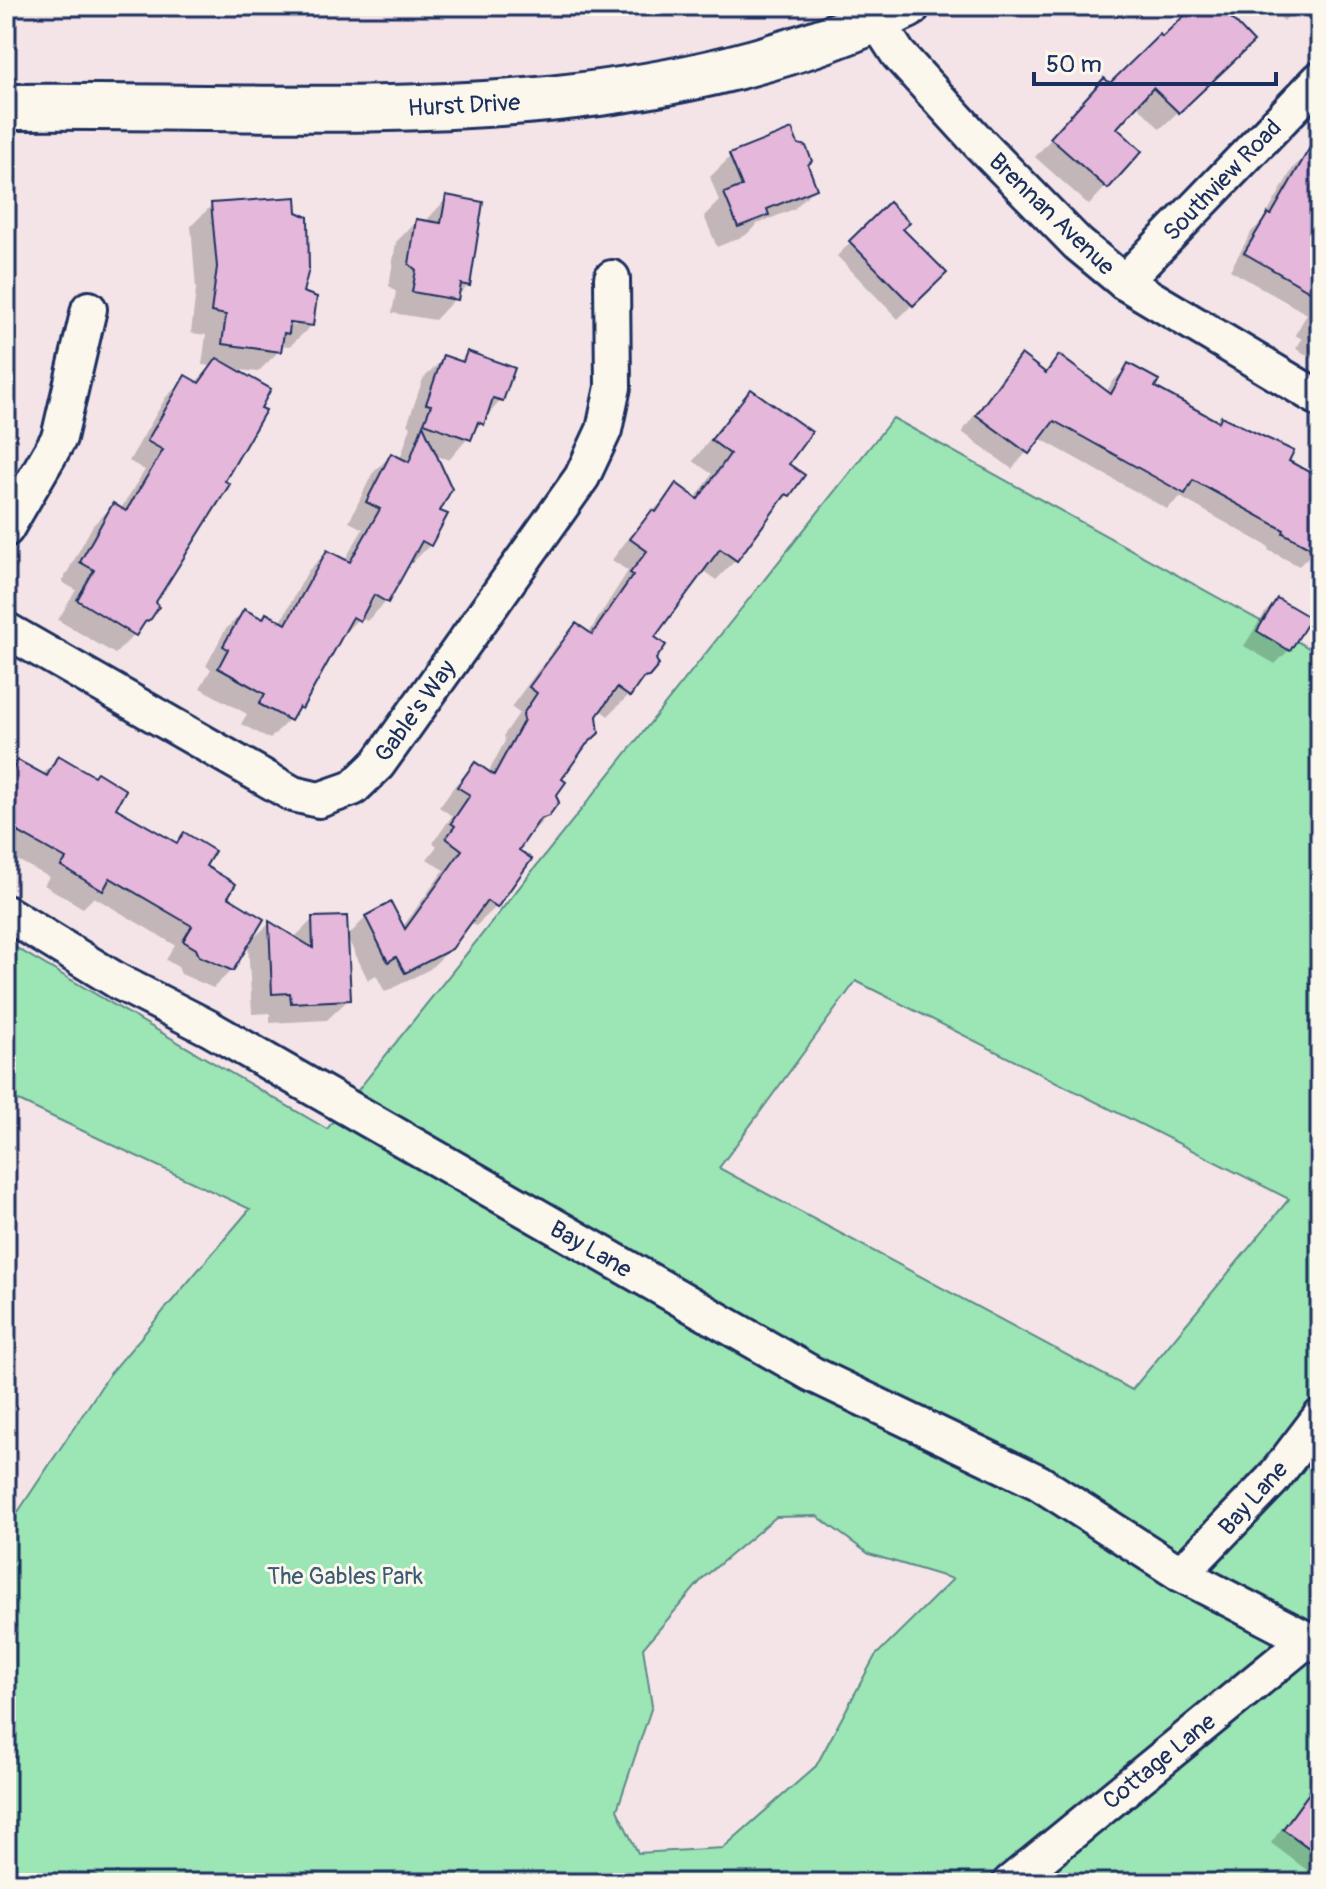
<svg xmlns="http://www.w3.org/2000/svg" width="1326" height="1889" viewBox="0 0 1326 1889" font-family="Pangolin,sans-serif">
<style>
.green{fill:#9ce5b4;stroke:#5c8a89;stroke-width:2;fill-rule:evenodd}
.shadow{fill:#0003;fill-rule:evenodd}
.building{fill:#e5b7da;stroke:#1b2f5e;stroke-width:2}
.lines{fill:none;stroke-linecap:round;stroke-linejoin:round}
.street-casing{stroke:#1b2f5e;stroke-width:40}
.secondary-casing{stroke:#1b2f5e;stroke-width:50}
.street{stroke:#fbf7ec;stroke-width:34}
.secondary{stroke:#fbf7ec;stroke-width:44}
.labels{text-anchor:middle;stroke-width:6;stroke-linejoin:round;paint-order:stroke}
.street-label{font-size:24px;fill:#1b2f5e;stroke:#fbf7ec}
.park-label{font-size:24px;fill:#3b5c74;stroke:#fbf7ec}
</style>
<rect width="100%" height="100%" fill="#f4e4e7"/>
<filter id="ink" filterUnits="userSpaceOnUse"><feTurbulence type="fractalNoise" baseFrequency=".0125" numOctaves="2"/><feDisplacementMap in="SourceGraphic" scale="16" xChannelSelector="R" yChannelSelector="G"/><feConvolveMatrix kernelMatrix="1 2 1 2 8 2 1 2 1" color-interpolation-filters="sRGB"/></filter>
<g filter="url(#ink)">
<path class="green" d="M893 418 1320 654V1883H6V1530L109 1375 250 1209 6 1095V942L327 1129ZM856 981 1289 1199 1132 1390 719 1168ZM817 1516 869 1554 953 1579 875 1656 816 1766 723 1848 638 1853 617 1810 652 1706 643 1648 703 1578 776 1517Z"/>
<g class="shadow">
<path d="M1197 6H1218L1234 59 1160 129 1136 104 1114 128 1139 151 1089 205 1035 157 1087 98 1110 86Z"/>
<path d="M1269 6H1299L1284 21Z"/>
<path d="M1309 152 1320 158V358L1316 360 1296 349 1302 339 1295 335 1307 314 1230 270 1252 231 1263 221 1293 168Z"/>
<path d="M731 156 806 165 815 188 794 209 757 224 746 235 717 247 704 216 719 201 710 177Z"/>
<path d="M447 198 468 285 435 320 392 313 396 292 389 286 396 242 417 221 425 222Z"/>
<path d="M889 204 901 229 944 273 898 319 837 256Z"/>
<path d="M212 205 301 293 312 325 290 346 280 345 279 351 258 372 232 369 135 634 115 654 58 620 76 590 62 582 93 525 113 506 120 510 145 470 129 461 166 397 186 378 195 383 211 366 202 365 206 335 191 333 196 289 191 226ZM296 322V326L280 324Z"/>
<path d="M467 353 501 400 449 460 434 455 438 511 430 545 411 564 408 563 386 602 367 621 360 617 339 639 300 708 270 739 241 724 247 714 200 688 211 669 206 666 225 630 244 611 261 620 266 616 280 623 308 571 327 552 344 561 363 529 349 522 372 474 391 455 400 459 411 426 407 425 423 379 444 358 458 363Z"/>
<path d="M1022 357 1044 373 1059 358 1106 393 1112 382 1129 366 1152 387 1217 423 1222 419 1286 462 1320 480V541L1315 550 1299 566 1268 550 1269 547 1180 497 1167 509 1039 438 1012 469 962 432 1005 373Z"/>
<path d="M751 391 786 464 788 495 768 515 736 560 716 580 702 570 652 637 654 659 648 676 608 716 599 709 584 745 559 780 548 815 516 850 496 907 476 926 470 922 451 948 430 969 385 992 376 975 368 980 347 937 366 917 402 928 444 870 427 859 437 846 433 843 452 816 439 807 456 784 475 764 488 773 505 741 504 735 519 713 511 707 557 645 577 626 588 634 628 571 612 560 633 532 677 486 695 499 712 474 693 461 732 411Z"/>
<path d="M1278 600 1289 650 1275 664 1244 646 1264 614Z"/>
<path d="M59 758 113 808 175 844 184 835 226 898 232 970 213 988 181 974 178 967 166 960 175 945 94 897 83 908 44 885 49 877 6 854V761L41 776Z"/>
<path d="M313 919 349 999 327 1020 270 1023V1013L252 1014 248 943 269 924 294 938Z"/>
<path d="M1319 1783 1320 1858 1308 1871 1271 1843 1305 1796Z"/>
</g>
<g class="building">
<path d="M1194 6H1220L1254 42 1179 113 1153 88 1117 128 1142 151 1108 189 1050 138 1104 78 1110 83 1160 34 1162 37Z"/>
<path d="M792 129 798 144 806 146 812 161 808 165 817 189 767 209 769 215 738 227 724 193 742 186 729 154Z"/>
<path d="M1320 130V297L1244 253 1268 213 1271 215Z"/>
<path d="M446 195 483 202 470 286 461 284 458 300 412 292 416 270 409 264 416 219 441 223Z"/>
<path d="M296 197 297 212 308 217 309 269 303 292 317 297 313 326 290 323 289 334 284 333 281 352 222 344 226 315 211 312 217 267 211 203Z"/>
<path d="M889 202 910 223 903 229 947 273 913 306 849 241Z"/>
<path d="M467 351 515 368 503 401 493 398 484 425 478 422 471 440 424 423 431 405 426 404 443 355 463 362Z"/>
<path d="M1021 354 1046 373 1059 355 1111 394 1128 363 1159 380 1155 387 1219 422 1221 416 1294 451 1289 461 1320 478V553L1283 533 1284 530 1193 480 1185 494 1054 421 1029 454 976 415Z"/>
<path d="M217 358 271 389 261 408 266 410 225 481 230 484 156 602 159 607 151 619 145 622 136 636 77 600 94 570 80 562 113 503 126 511 163 450 147 441 185 375 199 383Z"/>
<path d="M751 389 812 432 789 464 805 475 790 496 786 494 737 561 720 549 655 637 666 645 656 659 659 665 649 677 643 678 630 697 617 688 597 716 599 733 586 745 562 779 566 782 556 796 559 802 549 816 540 819 519 850 532 859 497 908 487 901 452 949 405 973 396 957 388 962 365 916 391 902 405 929 462 850 446 838 455 826 451 823 470 795 457 787 475 762 494 775 524 720 523 714 537 693 529 687 576 623 592 634 633 575 630 573 647 551 630 539 652 510 656 512 676 483 698 499 730 454 711 440Z"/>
<path d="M423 425 452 489 440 511 448 514 431 546 422 541 388 603 374 595 360 621 353 617 302 709 299 707 291 721 259 704 265 694 218 668 228 649 223 646 244 609 263 619 266 613 286 624 327 550 350 562 380 509 366 502 391 453 409 462Z"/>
<path d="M1277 598 1311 618 1290 651 1257 631Z"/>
<path d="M58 755 94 776 97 772 126 790 116 808 177 843 184 832 215 851 206 866 236 884 228 897 264 919 233 971 199 956 196 949 183 941 192 926 110 878 103 891 61 866 66 859 18 832 6 838V782L18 760 47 776Z"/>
<path d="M347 916 351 1000 291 1003 290 993 272 994 269 921 313 948 312 917Z"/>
<path d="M1320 1778V1856L1283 1829Z"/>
</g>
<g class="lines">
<g class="street-casing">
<g id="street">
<path d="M867 6 898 54 981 145 1078 244 1124 282 1320 399"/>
<path d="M1124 282 1320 79"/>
<path d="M6 529 59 438 89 309"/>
<path d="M6 630 293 794 319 800 353 788 378 764 582 477 604 430 613 387 612 278"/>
<path d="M6 913 119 982 209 1028 812 1374 1038 1482 1181 1574 1320 1646"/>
<path d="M1181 1574 1272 1480 1320 1417"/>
<path d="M1010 1883 1308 1639"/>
</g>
</g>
<g class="secondary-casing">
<path id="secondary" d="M6 107C310 103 623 140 907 6"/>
</g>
<use href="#street" class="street"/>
<use href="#secondary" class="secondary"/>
</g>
</g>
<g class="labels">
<g class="street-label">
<text transform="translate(464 105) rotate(-3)" y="8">Hurst Drive</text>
<text transform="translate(1222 180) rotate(-46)" y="8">Southview Road</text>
<text transform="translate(1052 214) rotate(44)" y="8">Brennan Avenue</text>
<text transform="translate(415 711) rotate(-54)" y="8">Gable's Way</text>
<text transform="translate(591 1249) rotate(30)" y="8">Bay Lane</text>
<text transform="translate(1253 1498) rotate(-48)" y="8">Bay Lane</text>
<text transform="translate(1159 1761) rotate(-39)" y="8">Cottage Lane</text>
</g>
<g class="park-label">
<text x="345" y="1584">The Gables Park</text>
</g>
</g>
<rect width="1326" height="1889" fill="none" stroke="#fbf7ec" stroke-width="32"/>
<rect x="16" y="16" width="1294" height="1857" fill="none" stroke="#1b2f5e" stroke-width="3" filter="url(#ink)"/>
<path d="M1034 72v12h242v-12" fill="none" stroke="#1b2f5e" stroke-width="4"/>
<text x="1046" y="72" font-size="24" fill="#1b2f5e" stroke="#fbf7ec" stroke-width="6" paint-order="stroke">50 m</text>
</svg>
